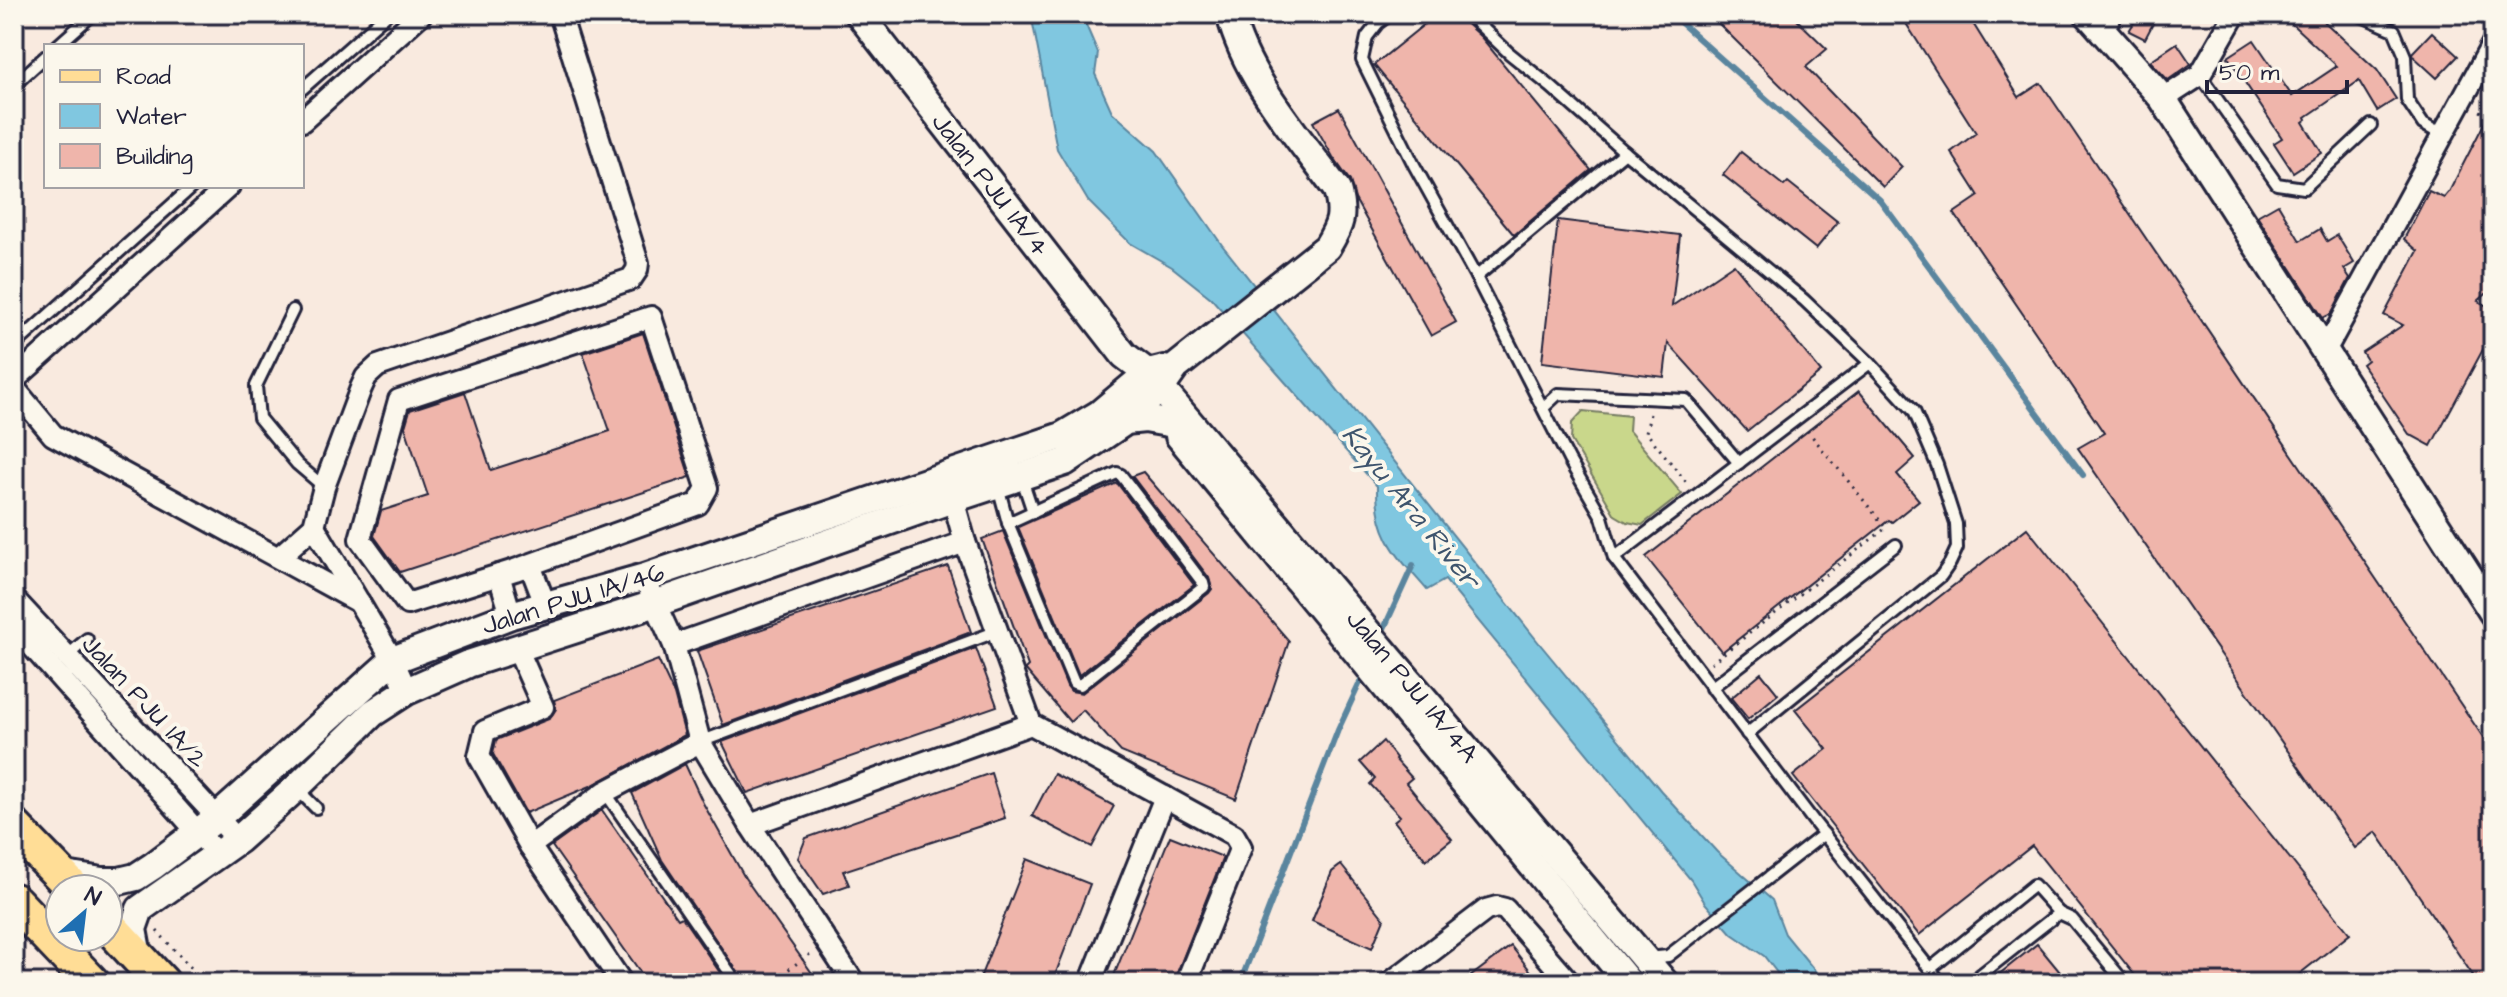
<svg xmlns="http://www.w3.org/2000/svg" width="2507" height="997" viewBox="0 0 2507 997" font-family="'Architects Daughter',sans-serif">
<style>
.green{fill:#c9d78b;stroke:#767c63;stroke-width:2}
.water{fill:#80c7e0;stroke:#5a859e;stroke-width:2}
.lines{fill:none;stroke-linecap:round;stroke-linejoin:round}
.stream{stroke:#5a859e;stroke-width:6}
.building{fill:#efb5ab;stroke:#22223b;stroke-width:2}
.service-casing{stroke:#22223b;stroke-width:16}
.minor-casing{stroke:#22223b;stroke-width:26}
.tertiary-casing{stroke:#22223b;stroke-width:32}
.primary-casing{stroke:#22223b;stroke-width:40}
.path{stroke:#22223b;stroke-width:3;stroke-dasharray:2 6;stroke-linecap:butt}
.service{stroke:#fbf7ec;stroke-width:10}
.minor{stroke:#fbf7ec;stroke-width:20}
.tertiary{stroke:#fbf7ec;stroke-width:26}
.primary{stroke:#ffdd96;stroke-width:34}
.labels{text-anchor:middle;stroke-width:8;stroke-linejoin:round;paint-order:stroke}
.street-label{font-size:26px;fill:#22223b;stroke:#fbf7ec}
.water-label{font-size:28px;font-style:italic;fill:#3e546d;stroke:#fbf7ec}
</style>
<rect width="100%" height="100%" fill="#f9eadf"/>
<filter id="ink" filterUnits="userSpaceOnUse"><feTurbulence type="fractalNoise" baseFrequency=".0125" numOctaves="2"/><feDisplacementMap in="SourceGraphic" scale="16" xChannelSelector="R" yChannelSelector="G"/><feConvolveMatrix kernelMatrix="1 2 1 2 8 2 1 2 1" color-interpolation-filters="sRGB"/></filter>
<g filter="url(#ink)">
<path class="green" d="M1583 411 1630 416 1629 431 1682 494 1642 525 1627 522 1615 515 1571 440 1572 423Z"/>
<path class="water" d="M1031 14H1086V25L1098 53 1095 74 1112 112 1156 151 1222 245 1539 643 1661 791 1717 852 1772 900 1785 934 1825 983H1785L1764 956 1732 934 1705 903 1691 880 1445 580 1427 590C1396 554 1376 537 1377 486L1211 298 1172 267 1130 243 1088 201 1057 149Z"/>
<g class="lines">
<g class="stream">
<path d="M1671 14 1880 200 2083 475"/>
<path d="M1381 635 1413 565"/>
<path d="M1240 983 1338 730 1364 674"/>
</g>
</g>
<g class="building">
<path d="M1437 14H1460L1462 20 1481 37 1591 170 1514 235 1374 65Z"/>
<path d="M1709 14H1791L1827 49 1806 67 1902 167 1883 187Z"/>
<path d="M1900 14H1967L2019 97 2041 83 2493 752V983H2478L2376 832 2355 848 2078 448 2104 433 1954 213 1979 196 1951 152 1976 133Z"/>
<path d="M2139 14H2158L2145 39 2129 31Z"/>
<path d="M2281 14H2316L2377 70 2396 99 2377 111 2359 81 2306 117 2307 119 2303 122 2322 153 2293 172 2274 143 2282 138 2228 57 2254 40 2292 96 2337 66Z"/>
<path d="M2432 32 2458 56 2437 78 2413 56 2412 53Z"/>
<path d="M2177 43 2191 64 2168 80 2150 61Z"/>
<path d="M2493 106V199L2486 212 2493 215V288L2478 301 2493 309V331L2431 446 2409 434 2362 364 2367 360 2362 352 2403 325 2384 315 2418 251 2404 239 2429 191 2444 198 2449 192Z"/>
<path d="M1339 108 1456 322 1431 336 1355 199 1350 181 1333 157 1313 122Z"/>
<path d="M1741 152 1784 186 1788 182 1838 222 1816 249 1723 175Z"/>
<path d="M2278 204 2300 241 2320 229 2327 241 2337 235 2354 263 2344 269 2350 278 2331 314 2323 318 2257 216Z"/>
<path d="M1558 220 1680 235 1672 306 1734 264 1821 372 1747 431 1668 343 1664 377 1542 362Z"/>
<path d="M643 333 690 477 400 572 374 536 381 511 428 496 405 427 410 410 465 392 491 470 610 431 583 353Z"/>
<path d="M1859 391 1915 458 1897 474 1919 500 1892 522 1889 520 1722 652 1646 557Z"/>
<path d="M1143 472 1289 641 1236 799 1121 752 1083 710 1070 722 1025 669 1028 666 982 539 1003 531 1067 686 1071 691 1082 693 1209 593 1212 589 1209 578 1132 476Z"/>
<path d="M1117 483 1194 585 1079 675 1018 527Z"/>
<path d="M2027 528 2350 934 2288 983H2141L2032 846 1919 935 1793 776 1827 749 1795 710Z"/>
<path d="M948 566 971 632 723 725 697 651Z"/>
<path d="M976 648 997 706 747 793 722 742Z"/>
<path d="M658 660 674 694 685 735 593 785 526 813 493 754 496 740 549 719 556 709 554 700Z"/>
<path d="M1761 673 1778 694 1748 719 1731 698Z"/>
<path d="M1383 741 1396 758 1395 759 1412 778 1406 783 1452 839 1426 860 1394 821 1400 816 1370 784 1375 779 1360 762Z"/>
<path d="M685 764 703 803 745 878 819 983H745L662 860 632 793Z"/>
<path d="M991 773 1005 818 843 871 849 885 823 894 798 858 806 838Z"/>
<path d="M1054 774 1114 806 1092 847 1032 816Z"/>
<path d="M602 810 678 919 682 917 727 983H648L552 846Z"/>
<path d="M1170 836 1223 857 1173 983H1111Z"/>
<path d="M1027 859 1090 884 1052 983H978Z"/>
<path d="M1341 865 1384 919 1372 948 1312 921 1332 872Z"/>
<path d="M2037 944 2069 983H1988Z"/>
<path d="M1511 946 1540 983H1462Z"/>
</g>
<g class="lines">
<g class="service-casing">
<g id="service">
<path d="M1390 14 1378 23 1367 37 1362 60 1414 165 1476 277 1569 460 1602 517 1614 558 1815 823 1941 983"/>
<path d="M1468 14 1509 53 1550 86 1625 152 1804 300 1870 363 1914 411 1937 465 1956 524 1957 548 1950 563 1941 576 1747 734"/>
<path d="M2357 14 2394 30 2405 56 2407 100 2423 124 2444 136"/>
<path d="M2107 33 2117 14"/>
<path d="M57 46 93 14"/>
<path d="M2200 75 2277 184 2304 188 2371 125"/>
<path d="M14 85 46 56"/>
<path d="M302 89 387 14"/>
<path d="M1476 277 1625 152"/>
<path d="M293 310 256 386 259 418 297 464 324 487"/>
<path d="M14 346 193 186"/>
<path d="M1544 407 1558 394 1686 400 1739 463"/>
<path d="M1117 473 1121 475 1203 583 1204 587 1080 685 1074 683 1008 523Z"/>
<path d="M1021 476 1033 512"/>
<path d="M998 486 1008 523"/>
<path d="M1614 558 1870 363"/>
<path d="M67 656 87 639"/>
<path d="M1711 688 1896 545"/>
<path d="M700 742 998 631"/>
<path d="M298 790 316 808"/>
<path d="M605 792 737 983"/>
<path d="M1648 958 1668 956 1824 834"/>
<path d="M1930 969 2034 885 2059 913 2072 919 2125 983"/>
<path d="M1970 983 2059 913"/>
</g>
</g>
<g class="minor-casing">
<g id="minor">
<path d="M2163 99 2200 75 2235 14"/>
<path d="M302 121 421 14"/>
<path d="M651 317 707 488 698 504 515 570 407 604 360 539 399 400Z"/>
<path d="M2325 351 2493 43"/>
<path d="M14 380 229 186"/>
<path d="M14 388 53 435 359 602"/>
<path d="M953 499 965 542 1031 724 1234 835 1241 847 1186 983"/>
<path d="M314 526 393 660 407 691"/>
<path d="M279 557 314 526 324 487 361 388 366 377 378 366 631 279 637 270 638 263 560 14"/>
<path d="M530 565 545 604"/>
<path d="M499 575 511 615"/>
<path d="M650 592 674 645 700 742 750 825 854 983"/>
<path d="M14 599 238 840"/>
<path d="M14 626 218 855"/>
<path d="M674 645 965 542"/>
<path d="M517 648 543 707 485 731 479 756 530 846"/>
<path d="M750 825 1031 724"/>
<path d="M622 983 530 846 605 792 700 742"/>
<path d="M1090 983 1165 797"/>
<path d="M1390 983 1486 910 1497 907 1505 909 1570 983"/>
</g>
</g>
<g class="tertiary-casing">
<g id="tertiary">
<path d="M859 14 1124 355 1148 373 1665 983"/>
<path d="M2088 14 2163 99 2493 613"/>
<path d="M1125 421 1145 419 1168 423"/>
<path d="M1179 436 1629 983"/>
<path d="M59 874 102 881H119L136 877 153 866 218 817 393 660 511 615 645 577 1062 436 1099 414 1148 373 1164 369"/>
<path d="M138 956 133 929 140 909 238 840 296 788 373 713 407 691 468 664 654 604 953 499 1065 462 1120 425 1161 388 1176 367 1327 247C1341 224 1344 215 1337 190 1298 136 1246 79 1230 14"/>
</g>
</g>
<g class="primary-casing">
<g id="primary">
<path d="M14 827 74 889"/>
<path d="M14 901 92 983"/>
<path d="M108 925 162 983"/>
</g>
</g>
<g class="path">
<path d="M2480 111 2493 117"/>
<path d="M1650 414 1646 432 1687 483"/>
<path d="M1711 663 1886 528 1807 430"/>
<path d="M157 931 205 983"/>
<path d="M769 983 813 952"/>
</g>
<use href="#service" class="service"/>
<use href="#minor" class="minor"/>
<use href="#tertiary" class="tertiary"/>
<use href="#primary" class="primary"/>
</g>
</g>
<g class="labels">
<g class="street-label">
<text transform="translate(991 184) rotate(52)" y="9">Jalan PJU 1A/4</text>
<text transform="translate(573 598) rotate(-17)" y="9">Jalan PJU 1A/46</text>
<text transform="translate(1413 686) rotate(50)" y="9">Jalan PJU 1A/4A</text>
<text transform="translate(145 701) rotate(47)" y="9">Jalan PJU 1A/2</text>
</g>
<g class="water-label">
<text transform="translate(1412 506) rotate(51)" y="10">Kayu Ara River</text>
</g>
</g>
<rect width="2507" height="997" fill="none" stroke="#fbf7ec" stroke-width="48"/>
<rect x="24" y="24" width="2459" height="949" fill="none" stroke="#22223b" stroke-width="3" filter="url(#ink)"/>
<rect x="44" y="44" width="260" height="144" fill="#fbf7ec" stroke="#a4a2a5" stroke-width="2"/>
<rect x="60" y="70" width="40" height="12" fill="#ffdd96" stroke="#a4a2a5" stroke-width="2"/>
<text x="116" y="84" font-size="24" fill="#22223b">Road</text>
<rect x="60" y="104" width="40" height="24" fill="#80c7e0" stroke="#a4a2a5" stroke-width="2"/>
<text x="116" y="124" font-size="24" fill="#22223b">Water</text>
<rect x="60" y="144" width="40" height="24" fill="#efb5ab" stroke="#a4a2a5" stroke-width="2"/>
<text x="116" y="164" font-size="24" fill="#22223b">Building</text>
<g transform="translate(84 913) rotate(28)"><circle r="38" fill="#fbf7ec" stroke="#a4a2a5" stroke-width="2"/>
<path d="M0-6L14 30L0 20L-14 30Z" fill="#1f6fb2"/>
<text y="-12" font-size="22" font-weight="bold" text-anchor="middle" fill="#22223b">N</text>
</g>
<path d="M2207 80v12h140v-12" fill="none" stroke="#22223b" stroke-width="4"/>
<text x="2219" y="80" font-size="24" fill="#22223b" stroke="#fbf7ec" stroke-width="6" paint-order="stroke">50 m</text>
</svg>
